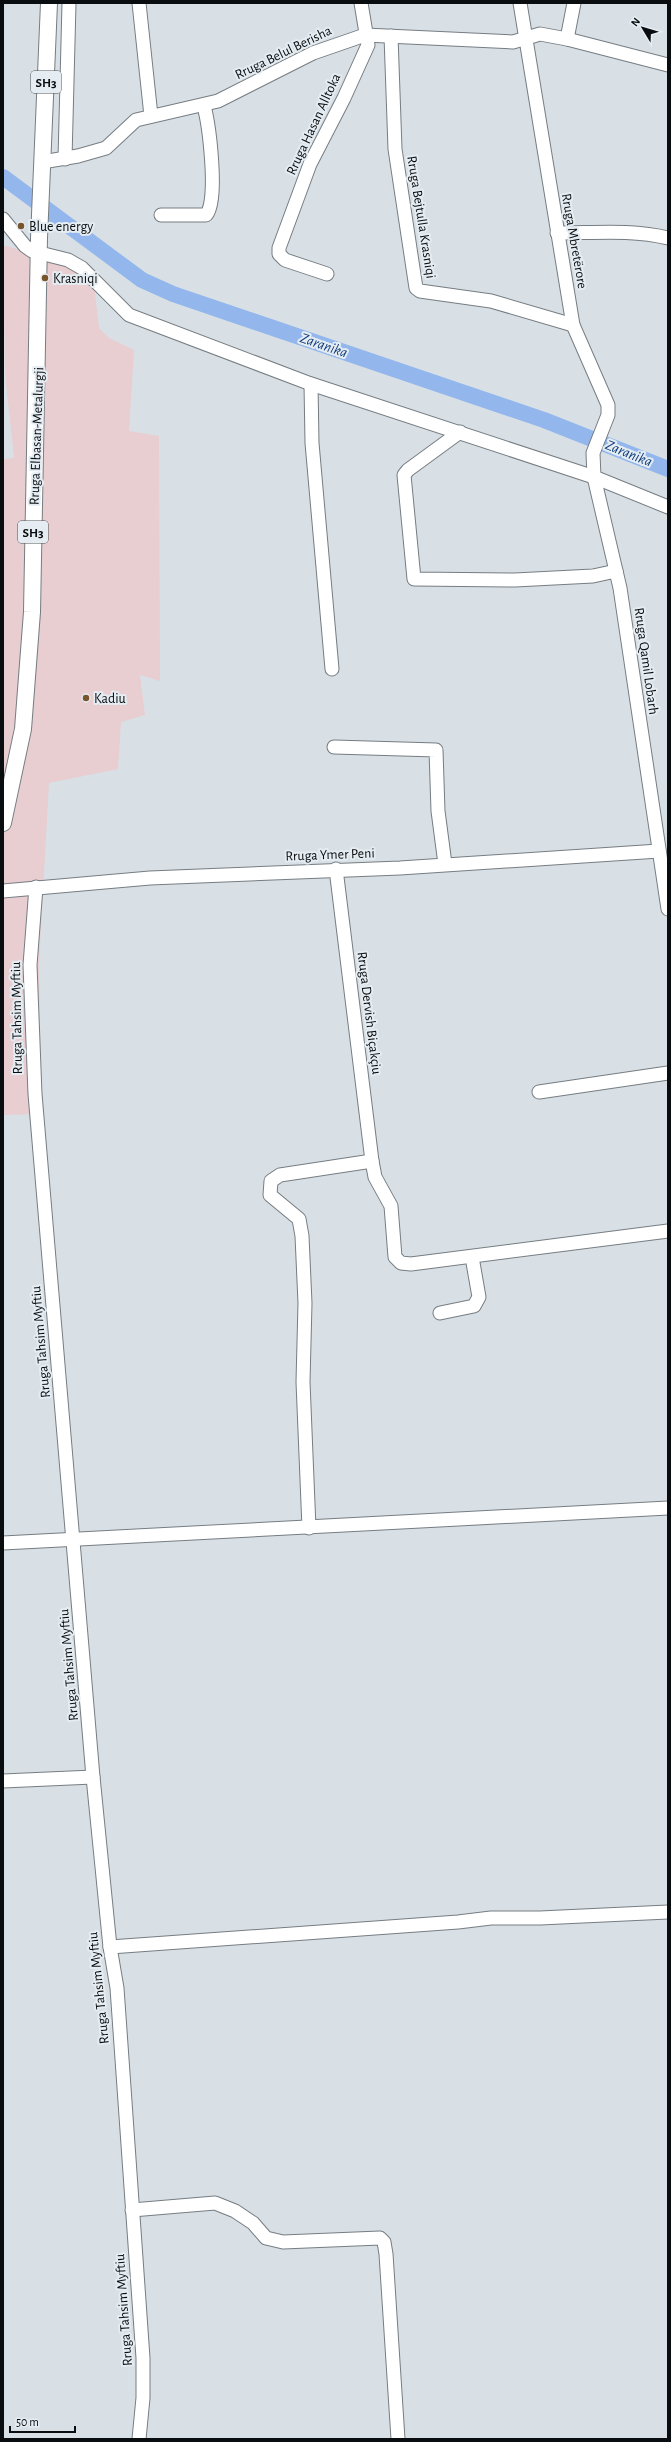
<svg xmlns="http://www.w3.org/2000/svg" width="671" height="2442" viewBox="0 0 671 2442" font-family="'Alegreya Sans',sans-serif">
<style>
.commercial{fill:#e8cdd1}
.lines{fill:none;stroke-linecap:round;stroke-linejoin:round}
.river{stroke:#93b7ec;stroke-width:16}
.minor-casing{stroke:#767d82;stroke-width:15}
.major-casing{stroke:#767d82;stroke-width:18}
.minor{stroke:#fff;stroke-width:13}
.major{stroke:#fff;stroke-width:16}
.poi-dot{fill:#78552d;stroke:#e5edf3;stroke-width:1.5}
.labels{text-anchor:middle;stroke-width:4;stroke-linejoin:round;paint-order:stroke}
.shield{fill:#e5edf3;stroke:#4c5053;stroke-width:1}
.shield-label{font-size:13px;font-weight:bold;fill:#0a0d0f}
.street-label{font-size:14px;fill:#0a0d0f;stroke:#e5edf3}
.poi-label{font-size:14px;fill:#0a0d0f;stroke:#e5edf3;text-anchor:start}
.water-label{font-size:15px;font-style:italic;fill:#123e7c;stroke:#e5edf3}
</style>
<rect width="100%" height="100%" fill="#d8e0e6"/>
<path class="commercial" d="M3 245 65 263 94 284 99 328 109 338 134 350 129 431 159 436 160 681 140 675 145 715 121 722 118 769 49 783 39 964 41 1114 3 1115V459L14 458 5 374Z"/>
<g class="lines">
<path class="river" d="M3 177 142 280 173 294 544 420 668 469"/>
<g class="minor-casing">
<g id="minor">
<path d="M139 3 151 116"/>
<path d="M520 3 573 325 608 405V415L593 453 594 477 620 588 668 909"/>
<path d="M391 36 395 149 416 288 420 291 491 301 573 325"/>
<path d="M567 39 574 3"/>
<path d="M65 159 69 3"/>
<path d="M42 162 78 156 106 148 136 120 218 101 313 53 365 35 513 42 540 34 567 39 668 65"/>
<path d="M161 215H206C219 201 209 125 204 106"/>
<path d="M3 219 25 246 32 251 68 260 82 268 129 315 311 384 594 477 668 507"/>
<path d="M557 233C594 233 632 229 668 238"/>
<path d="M327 274 285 260 279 254V248L310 164 344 98 368 45 361 3"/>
<path d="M311 384 312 443 332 669"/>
<path d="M460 432 408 470 404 475 414 579 515 580 593 576 616 571"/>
<path d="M334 747 436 750 438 811 445 864"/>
<path d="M336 869 372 1161 375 1177 391 1206 395 1257 401 1263 411 1264 668 1231"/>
<path d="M36 887 30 965 35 1094 93 1777 110 1947 117 1988 143 2358V2398L139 2439"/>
<path d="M3 891 150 878 400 868 659 851"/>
<path d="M539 1092 668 1073"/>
<path d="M440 1313 474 1306 479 1297 472 1257"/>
<path d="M309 1528 303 1382 305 1303 302 1236 299 1219 270 1195 271 1181 280 1175 372 1161"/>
<path d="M3 1543 668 1508"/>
<path d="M3 1781 93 1777"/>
<path d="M110 1947 458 1922 491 1918H540L668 1912"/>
<path d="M132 2210 215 2203 235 2211 253 2223 266 2238 283 2242 380 2238 384 2242 386 2254 398 2439"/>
</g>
</g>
<g class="major-casing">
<path id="major" d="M3 823 23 729 32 612 39 238 49 3"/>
</g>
<use href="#minor" class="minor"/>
<use href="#major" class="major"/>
</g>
<g class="poi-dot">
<circle cx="21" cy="226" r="4"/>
<circle cx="45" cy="278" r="4"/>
<circle cx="86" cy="698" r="4"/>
</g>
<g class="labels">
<g class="shield">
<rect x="31" y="71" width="30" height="22" rx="3"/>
<rect x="18" y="521" width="30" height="22" rx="3"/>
</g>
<g class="shield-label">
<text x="46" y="87">SH3</text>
<text x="33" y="537">SH3</text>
</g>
<g class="street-label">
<text transform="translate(283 52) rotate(-26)" y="5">Rruga Belul Berisha</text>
<text transform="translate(313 124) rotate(-65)" y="5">Rruga Hasan Alltoka</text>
<text transform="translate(422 217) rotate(81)" y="5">Rruga Bejtulla Krasniqi</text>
<text transform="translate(575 241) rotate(80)" y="5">Rruga Mbretërore</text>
<text transform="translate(36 436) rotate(-88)" y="5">Rruga Elbasan-Metalurgji</text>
<text transform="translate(647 661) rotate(82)" y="5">Rruga Qamil Lobarh</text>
<text transform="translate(330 854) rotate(-2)" y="5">Rruga Ymer Peni</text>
<text transform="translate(370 1013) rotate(83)" y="5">Rruga Dervish Biçakçiu</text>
<text transform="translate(16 1018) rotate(-91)" y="5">Rruga Tahsim Myftiu</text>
<text transform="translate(40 1342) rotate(-95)" y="5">Rruga Tahsim Myftiu</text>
<text transform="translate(68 1665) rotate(-95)" y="5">Rruga Tahsim Myftiu</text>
<text transform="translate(98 1988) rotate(-96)" y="5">Rruga Tahsim Myftiu</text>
<text transform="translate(123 2310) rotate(-94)" y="5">Rruga Tahsim Myftiu</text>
</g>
<g class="poi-label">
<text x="29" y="231">Blue energy</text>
<text x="53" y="283">Krasniqi</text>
<text x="94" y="703">Kadiu</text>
</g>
<g class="water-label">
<text transform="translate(324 345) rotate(19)" y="5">Zaranika</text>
<text transform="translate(629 453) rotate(22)" y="5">Zaranika</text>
</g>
</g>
<rect width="671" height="2442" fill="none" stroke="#0a0d0f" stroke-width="8"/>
<g transform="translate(643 28) rotate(308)" stroke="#e5edf3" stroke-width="3" paint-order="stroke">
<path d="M0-3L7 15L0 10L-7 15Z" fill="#0a0d0f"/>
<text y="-6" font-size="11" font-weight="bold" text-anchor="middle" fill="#0a0d0f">N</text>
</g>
<path d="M10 2426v6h65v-6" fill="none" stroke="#0a0d0f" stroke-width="2"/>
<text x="16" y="2426" font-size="12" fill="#0a0d0f" stroke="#e5edf3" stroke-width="3" paint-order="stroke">50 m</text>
</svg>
